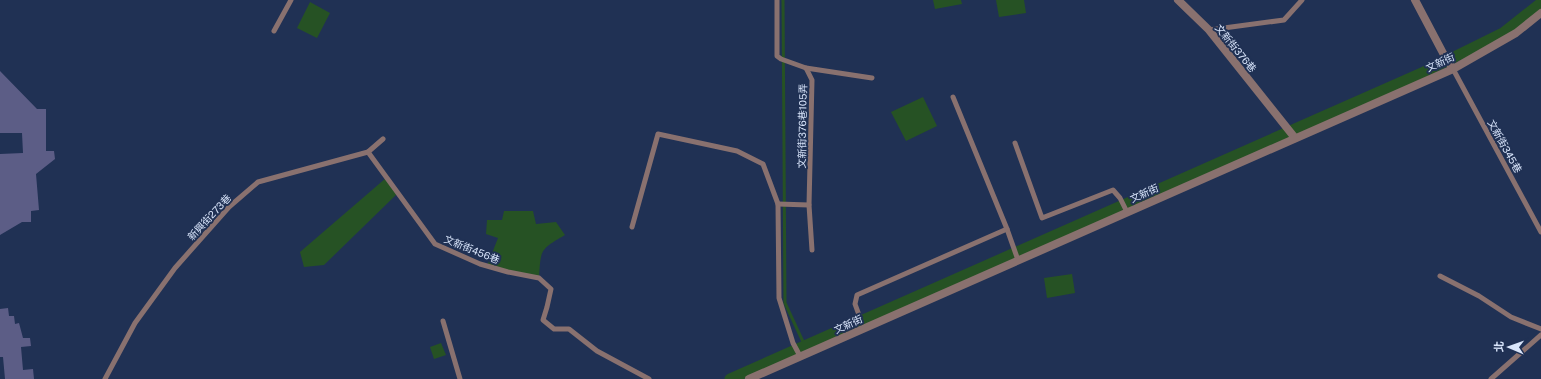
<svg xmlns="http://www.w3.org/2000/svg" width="1541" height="379" viewBox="0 0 1541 379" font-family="'Public Sans','Noto Sans TC',sans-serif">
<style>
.water{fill:#265224}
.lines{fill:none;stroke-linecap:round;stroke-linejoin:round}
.stream{stroke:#265224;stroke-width:3}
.canal{stroke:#265224;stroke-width:11}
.building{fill:#5c5d86}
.service{stroke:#89716f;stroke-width:5}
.minor{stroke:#89716f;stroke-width:8}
.labels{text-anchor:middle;stroke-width:4;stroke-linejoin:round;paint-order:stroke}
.street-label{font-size:10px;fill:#d9e5fb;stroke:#203154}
</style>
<rect width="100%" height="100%" fill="#203154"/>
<g class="water">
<path d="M933 0H961L962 4 935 9Z"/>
<path d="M996 0H1024L1026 13 999 17Z"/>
<path d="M310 2 330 13 317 38 297 28Z"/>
<path d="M923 97 937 126 906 141 891 112Z"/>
<path d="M386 178 398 193 324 265 304 267 300 252Z"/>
<path d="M504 211H533L536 224 556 222 565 235C539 250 541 250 539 278L487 266 498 238 486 234 487 220H502Z"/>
<path d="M1072 274 1075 293 1047 298 1044 278Z"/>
<path d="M441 343 446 355 434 359 430 347Z"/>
</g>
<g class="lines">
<path class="stream" d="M783 0 785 303 805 346"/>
<path class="canal" d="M730 379 1424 72 1503 33 1541 3"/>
</g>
<g class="building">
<path d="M0 71 37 109H46V151H54L55 159 36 174 39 210 31 211V222H22L0 235V154L23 153 22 133H0Z"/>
<path d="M8 308 9 316H14L15 324 19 323 23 338H30L31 346 21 347 23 370 33 369 34 379H5L3 357H0V309Z"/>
</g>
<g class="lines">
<g class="service">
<path d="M777 0V56L781 59 806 68 812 80 809 205 812 250"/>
<path d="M1209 30 1284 20 1302 0"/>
<path d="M274 31 291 0"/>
<path d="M806 68 872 78"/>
<path d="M1453 69 1541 232"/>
<path d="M1015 143 1042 218 1113 190 1120 198 1127 212"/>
<path d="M368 152 435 244 480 264 508 272 539 278 551 289 547 307 543 320 554 329H569L597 351 649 379"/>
<path d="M778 204 809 205"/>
<path d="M632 227 658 134 737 151 763 164 778 204 779 298 793 343 800 356"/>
<path d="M1007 229 1018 260"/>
<path d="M1440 276 1479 296 1511 317 1541 329"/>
<path d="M859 315 855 304 857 295 1007 229 953 97"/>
<path d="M443 321 460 379"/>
<path d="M105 379 135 323 175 268 229 207 258 182 368 152 383 139"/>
<path d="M1491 379 1541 335"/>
</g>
<g class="minor">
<path d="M1178 0 1209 30 1295 138"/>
<path d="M1415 0 1443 53 1453 69"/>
<path d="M749 379 1453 69 1516 33 1541 13"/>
</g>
</g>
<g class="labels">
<g class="street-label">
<text transform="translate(1236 48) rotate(51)" y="4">文新街376巷</text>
<text transform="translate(1440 62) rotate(-25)" y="4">文新街</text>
<text transform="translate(802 126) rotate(-89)" y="4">文新街376巷105弄</text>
<text transform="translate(1505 146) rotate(61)" y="4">文新街345巷</text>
<text transform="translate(1144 193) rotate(-24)" y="4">文新街</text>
<text transform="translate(209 217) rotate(-47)" y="4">新興街273巷</text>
<text transform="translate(472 249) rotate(22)" y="4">文新街456巷</text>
<text transform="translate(848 324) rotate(-24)" y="4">文新街</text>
</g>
</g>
<g transform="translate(1509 347) rotate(272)" stroke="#203154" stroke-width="3" paint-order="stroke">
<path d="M0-3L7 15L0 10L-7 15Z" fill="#d9e5fb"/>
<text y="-6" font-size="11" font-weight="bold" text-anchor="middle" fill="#d9e5fb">北</text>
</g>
</svg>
